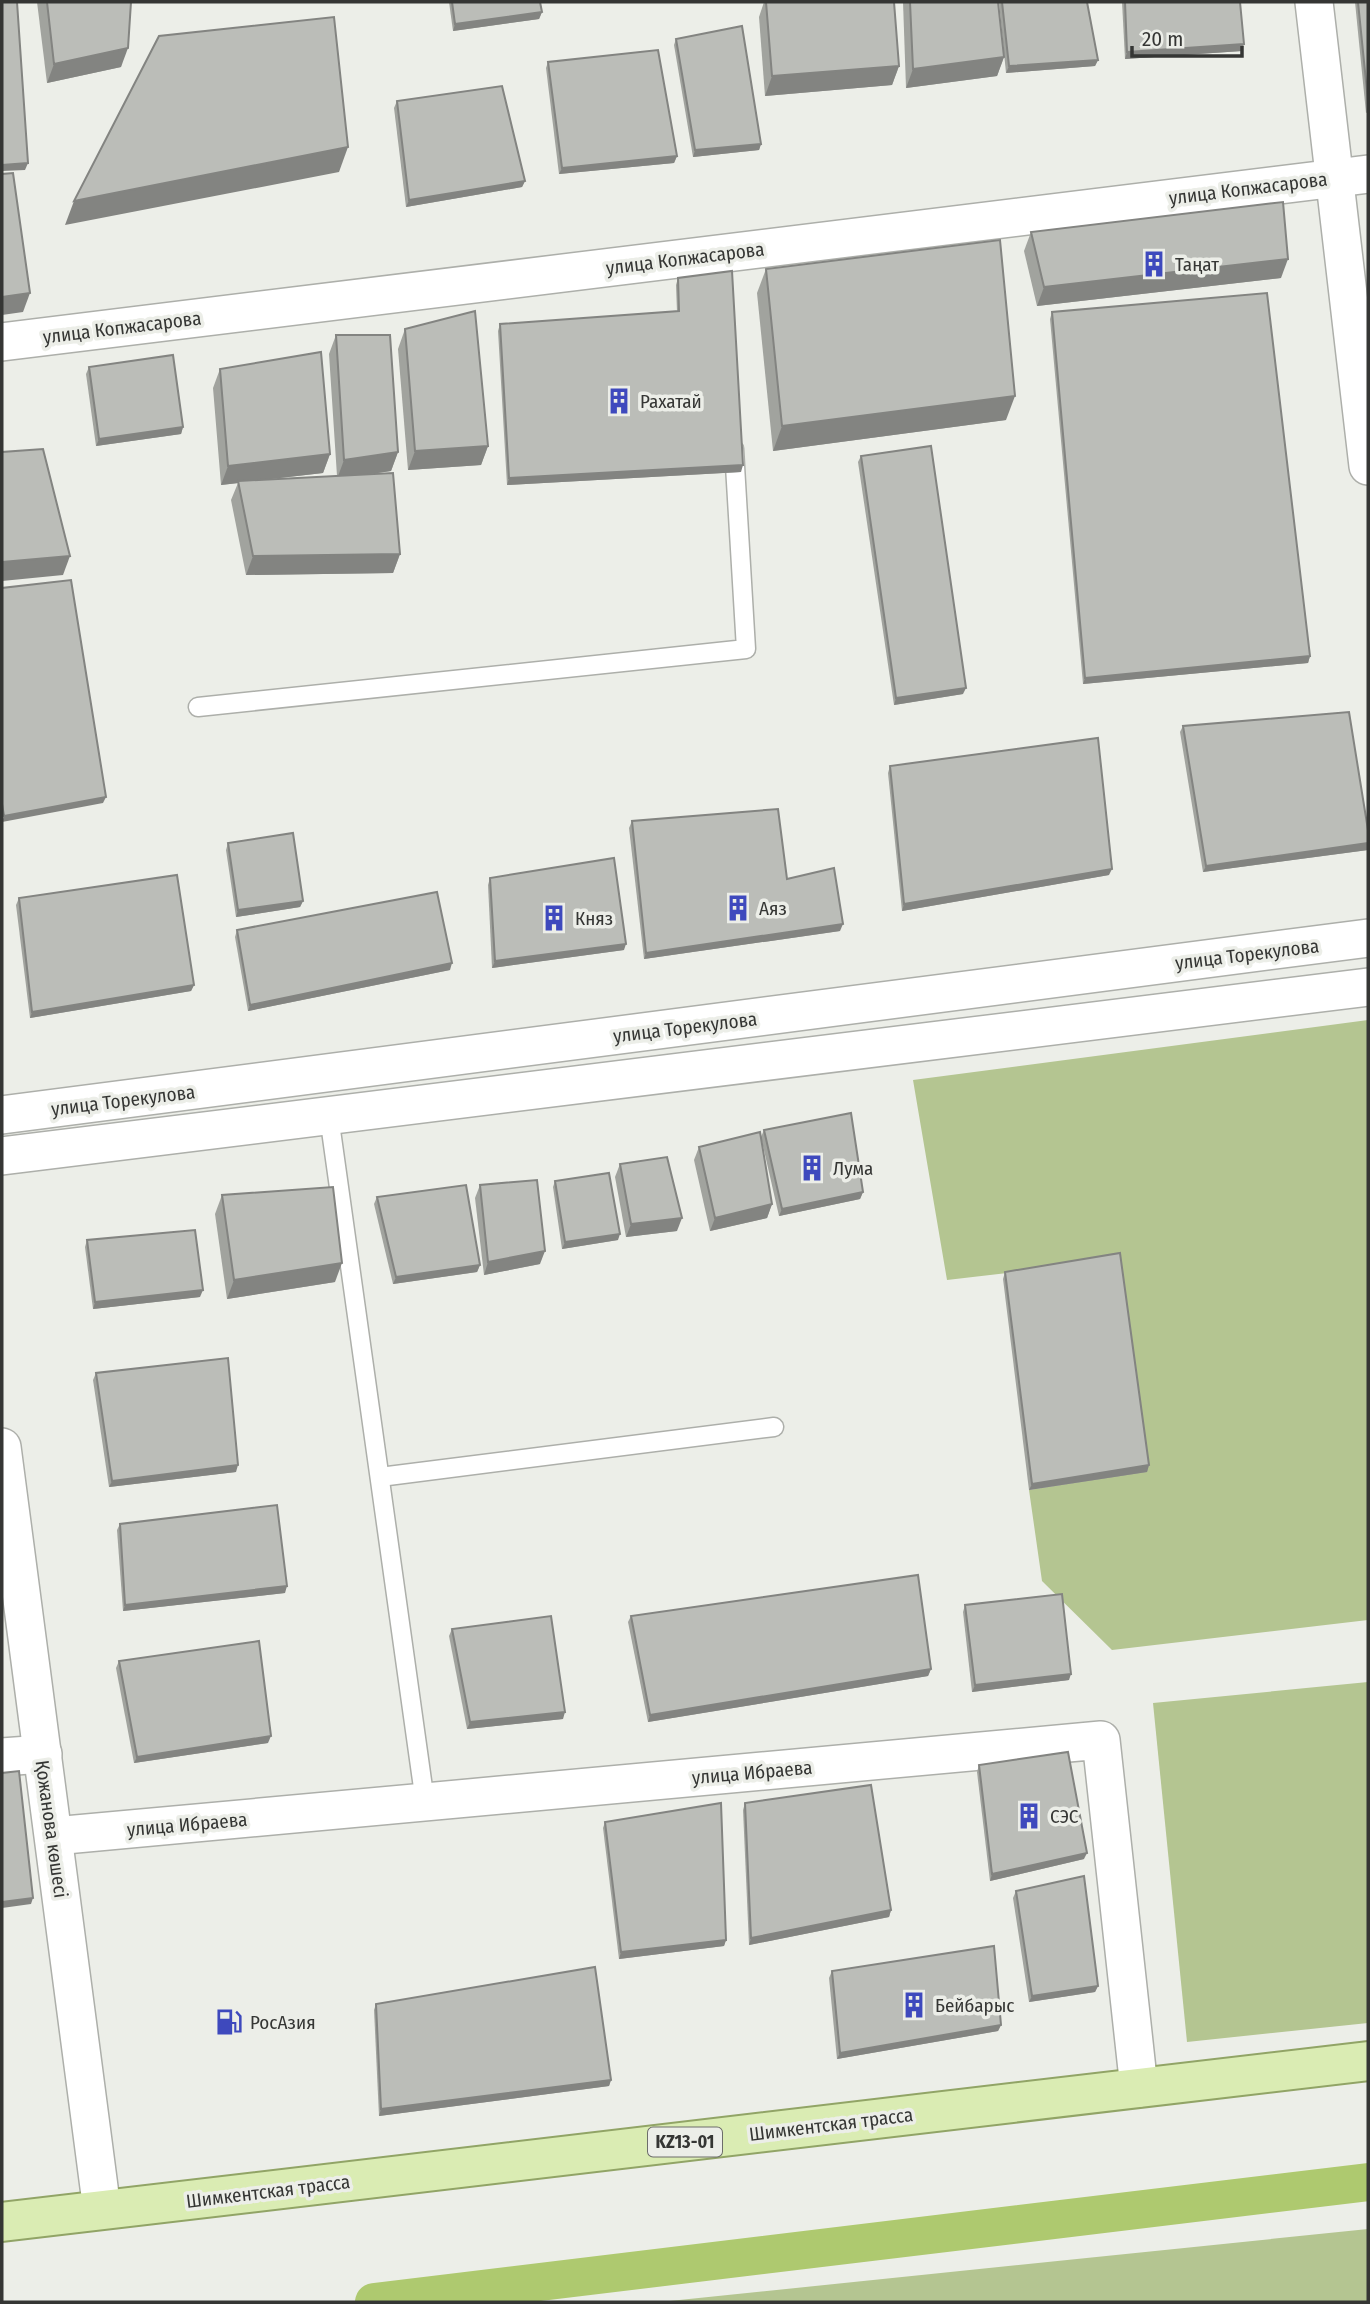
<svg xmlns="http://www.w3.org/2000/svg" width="1370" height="2304" viewBox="0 0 1370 2304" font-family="'Fira Sans Condensed',sans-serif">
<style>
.green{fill:#b4c591}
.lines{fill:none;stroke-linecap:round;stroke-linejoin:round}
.canal{stroke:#aec96f;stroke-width:38}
.lane-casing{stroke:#adafaa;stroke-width:21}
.street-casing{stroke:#adafaa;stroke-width:40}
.primary-casing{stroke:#91a466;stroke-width:42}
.lane{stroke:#fff;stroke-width:18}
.street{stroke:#fff;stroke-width:37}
.primary{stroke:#daecb3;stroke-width:38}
.wall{fill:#a1a39e}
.shaded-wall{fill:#838481}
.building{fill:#bbbdb8;stroke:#838481;stroke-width:2}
.labels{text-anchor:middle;stroke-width:7;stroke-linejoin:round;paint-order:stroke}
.shield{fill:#eceee8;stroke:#6c6d6a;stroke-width:2}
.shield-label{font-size:18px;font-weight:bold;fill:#353634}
.street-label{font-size:19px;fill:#353634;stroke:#eceee8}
.poi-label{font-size:19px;fill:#353634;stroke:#eceee8;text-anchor:start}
</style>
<rect width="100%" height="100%" fill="#eceee8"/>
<g class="green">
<path d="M1368 1020V1620L1112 1650 1042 1581 1029 1490 1147 1471 1117 1260 947 1280 913 1080Z"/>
<path d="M1368 1682V2023L1187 2042 1153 1703Z"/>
<path d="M1368 2229V2302H660Z"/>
</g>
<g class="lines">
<path class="canal" d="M374 2302 1368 2182"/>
<g class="lane-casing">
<g id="lane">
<path d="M198 707 746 649 734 449"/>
<path d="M329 1116 425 1802"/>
<path d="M380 1477 774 1427"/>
</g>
</g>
<g class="street-casing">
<g id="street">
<path d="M1314 2 1368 466"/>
<path d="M2 342 1368 174"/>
<path d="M2 1115 1368 938"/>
<path d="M2 1156 1368 987"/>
<path d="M2 1447 102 2210"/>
<path d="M2 1757 43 1754"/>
<path d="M54 1836 1101 1740 1139 2088"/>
</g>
</g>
<g class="primary-casing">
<path id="primary" d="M2 2222 1368 2061"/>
</g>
<use href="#lane" class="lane"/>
<use href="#street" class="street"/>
<use href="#primary" class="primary"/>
</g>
<g class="wall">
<path d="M37 2H131L121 67 47 83Z"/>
<path d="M449 2H540L542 12 539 19 453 31Z"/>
<path d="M764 2H894L899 66 892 85 765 96 759 17Z"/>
<path d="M903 2H998L1004 57 997 76 906 88Z"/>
<path d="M999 2H1087L1098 60 1095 66 1006 73Z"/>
<path d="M1122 2H1240L1242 51 1125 59Z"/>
<path d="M1355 2H1368V112L1366 113Z"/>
<path d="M676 39 761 144 759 150 693 157 674 45Z"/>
<path d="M548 62 677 156 674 163 559 174 546 68Z"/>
<path d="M397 101 525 181 522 187 406 207 394 108Z"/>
<path d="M1031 232 1281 278 1037 306 1024 251Z"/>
<path d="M766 269 1006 420 773 451 757 293Z"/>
<path d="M678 278 741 472 507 485 498 331 500 324 677 312 676 285Z"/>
<path d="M1052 312 1310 656 1308 663 1083 684 1050 319Z"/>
<path d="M405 329 488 446 481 465 408 470 398 349Z"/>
<path d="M336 335 398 452 391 471 365 475 400 554 393 573 246 575 231 500 238 483 221 485 213 388 220 369 330 454 323 473 262 480 337 476 329 354Z"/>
<path d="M89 367 183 427 181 434 96 446 86 374Z"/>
<path d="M861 456 963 694 894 705 858 462Z"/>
<path d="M1183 726 1368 850 1203 872 1180 732Z"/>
<path d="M890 766 1109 875 902 911 888 773Z"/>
<path d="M632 821 787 879 840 931 644 959 629 828Z"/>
<path d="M228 843 303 901 300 907 236 917 226 850Z"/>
<path d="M490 878 624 950 492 968 488 885Z"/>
<path d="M19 898 194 985 191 991 30 1018 16 905Z"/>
<path d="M237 930 450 970 248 1011 235 937Z"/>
<path d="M764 1130 863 1192 860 1199 779 1216 761 1137Z"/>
<path d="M699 1147 772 1204 767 1218 710 1231 694 1160Z"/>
<path d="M620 1164 677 1231 626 1237 615 1177Z"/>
<path d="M555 1181 618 1240 562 1249 553 1187Z"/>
<path d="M480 1185 540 1264 484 1275 475 1198Z"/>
<path d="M222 1195 335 1282 227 1299 215 1214Z"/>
<path d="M377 1197 480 1265 477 1272 393 1284 374 1204Z"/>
<path d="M87 1240 200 1297 93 1309 85 1247Z"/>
<path d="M1005 1272 1149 1465 1147 1472 1029 1490 1003 1279Z"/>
<path d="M96 1373 236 1472 109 1487 93 1380Z"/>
<path d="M120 1524 285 1593 123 1611 117 1530Z"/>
<path d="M965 1605 1069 1680 972 1692 963 1612Z"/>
<path d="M631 1616 931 1669 928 1676 648 1722 628 1622Z"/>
<path d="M452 1629 563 1719 467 1729 449 1636Z"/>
<path d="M119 1661 268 1743 134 1763 116 1668Z"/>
<path d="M979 1765 1084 1859 990 1881 977 1772Z"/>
<path d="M745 1803 891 1910 889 1917 749 1945 743 1810Z"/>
<path d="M605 1822 726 1940 724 1946 619 1959 603 1828Z"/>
<path d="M1016 1891 1098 1986 1095 1992 1029 2002 1013 1898Z"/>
<path d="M832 1971 1001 2025 998 2031 837 2059 829 1978Z"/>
<path d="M376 2004 611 2080 609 2086 379 2116 374 2010Z"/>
</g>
<g class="shaded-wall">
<path d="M542 12 539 19 453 31 455 24Z"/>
<path d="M1244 44 1242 51 1125 59 1127 52Z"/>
<path d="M128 48 121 67 47 83 54 64Z"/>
<path d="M1004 57 997 76 906 88 913 69Z"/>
<path d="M1098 60 1095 66 1006 73 1009 66Z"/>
<path d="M899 66 892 85 765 96 772 76Z"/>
<path d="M761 144 759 150 693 157 695 150Z"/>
<path d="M348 147 339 172 65 225 74 201Z"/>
<path d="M677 156 674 163 559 174 562 168Z"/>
<path d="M28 163 25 170 2 171V165Z"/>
<path d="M525 181 522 187 406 207 409 200Z"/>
<path d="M1288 259 1281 278 1037 306 1044 287Z"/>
<path d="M30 293 23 312 2 315V297Z"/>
<path d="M1015 396 1006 420 773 451 782 426Z"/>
<path d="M183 427 181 434 96 446 99 439Z"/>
<path d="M488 446 481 465 408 470 415 451Z"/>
<path d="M398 452 391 471 337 479 344 460Z"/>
<path d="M330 454 323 473 221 485 228 466Z"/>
<path d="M743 465 741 472 507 485 509 478Z"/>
<path d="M400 554 393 573 246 575 253 556Z"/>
<path d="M70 556 63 575 2 581V562Z"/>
<path d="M1310 656 1308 663 1083 684 1085 678Z"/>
<path d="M966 688 963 694 894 705 896 698Z"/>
<path d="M106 797 103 803 2 822 4 816Z"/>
<path d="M1368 843V850L1203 872 1206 866Z"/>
<path d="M1112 869 1109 875 902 911 904 904Z"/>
<path d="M303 901 300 907 236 917 238 910Z"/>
<path d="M843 924 840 931 644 959 646 953Z"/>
<path d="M626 944 624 950 492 968 495 961Z"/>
<path d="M452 963 450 970 248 1011 250 1005Z"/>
<path d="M194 985 191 991 30 1018 32 1012Z"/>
<path d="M863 1192 860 1199 779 1216 782 1209Z"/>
<path d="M772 1204 767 1218 710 1231 715 1218Z"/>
<path d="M682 1218 677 1231 626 1237 631 1224Z"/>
<path d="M620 1234 618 1240 562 1249 565 1242Z"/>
<path d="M545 1251 540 1264 484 1275 488 1262Z"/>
<path d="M342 1263 335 1282 227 1299 234 1280Z"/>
<path d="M480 1265 477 1272 393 1284 396 1277Z"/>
<path d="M203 1290 200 1297 93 1309 95 1302Z"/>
<path d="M238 1465 236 1472 109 1487 112 1481Z"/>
<path d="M1149 1465 1147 1472 1029 1490 1032 1484Z"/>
<path d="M287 1586 285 1593 123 1611 125 1605Z"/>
<path d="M931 1669 928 1676 648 1722 650 1715Z"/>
<path d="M1071 1674 1069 1680 972 1692 975 1685Z"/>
<path d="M565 1712 563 1719 467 1729 470 1722Z"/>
<path d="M271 1736 268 1743 134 1763 137 1757Z"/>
<path d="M1087 1853 1084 1859 990 1881 992 1874Z"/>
<path d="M33 1898 31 1904 2 1908V1902Z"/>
<path d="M891 1910 889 1917 749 1945 751 1938Z"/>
<path d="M726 1940 724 1946 619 1959 621 1952Z"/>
<path d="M1098 1986 1095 1992 1029 2002 1032 1996Z"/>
<path d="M1001 2025 998 2031 837 2059 840 2053Z"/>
<path d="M611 2080 609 2086 379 2116 381 2109Z"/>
</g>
<g class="building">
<path d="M2 2H17L28 163 2 165Z"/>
<path d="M47 2H131L128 48 54 64Z"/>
<path d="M452 2H540L542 12 455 24Z"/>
<path d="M766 2H894L899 66 772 76Z"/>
<path d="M910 2H998L1004 57 913 69Z"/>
<path d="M1002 2H1087L1098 60 1009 66Z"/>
<path d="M1125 2H1240L1244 44 1127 52Z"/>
<path d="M1358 2H1368V101Z"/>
<path d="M334 17 348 147 74 201 159 36Z"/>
<path d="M742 26 761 144 695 150 676 39Z"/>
<path d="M658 50 677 156 562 168 548 62Z"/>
<path d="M502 86 525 181 409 200 397 101Z"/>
<path d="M13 173 30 293 2 297V174Z"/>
<path d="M1283 202 1288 259 1044 287 1031 232Z"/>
<path d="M1000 240 1015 396 782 426 766 269Z"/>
<path d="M732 271 743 465 509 478 500 324 679 311 678 278Z"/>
<path d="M1267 293 1310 656 1085 678 1052 312Z"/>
<path d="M475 311 488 446 415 451 405 329Z"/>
<path d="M336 335H390L398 452 344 460Z"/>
<path d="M321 352 330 454 228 466 220 369Z"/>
<path d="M173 355 183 427 99 439 89 367Z"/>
<path d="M931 446 966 688 896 698 861 456Z"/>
<path d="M43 449 70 556 2 562V452Z"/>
<path d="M393 473 400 554 253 556 238 481Z"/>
<path d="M71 580 106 797 4 816 2 804V588Z"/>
<path d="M1349 712 1368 830V843L1206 866 1183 726Z"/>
<path d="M1098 738 1112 869 904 904 890 766Z"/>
<path d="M778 809 787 879 834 868 843 924 646 953 632 821Z"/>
<path d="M293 833 303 901 238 910 228 843Z"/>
<path d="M614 858 626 944 495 961 490 878Z"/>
<path d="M177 875 194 985 32 1012 19 898Z"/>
<path d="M437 892 452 963 250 1005 237 930Z"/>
<path d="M851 1113 863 1192 782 1209 764 1130Z"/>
<path d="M760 1132 772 1204 715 1218 699 1147Z"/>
<path d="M667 1157 682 1218 631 1224 620 1164Z"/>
<path d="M609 1173 620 1234 565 1242 555 1181Z"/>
<path d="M537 1180 545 1251 488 1262 480 1185Z"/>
<path d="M466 1185 480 1265 396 1277 377 1197Z"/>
<path d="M333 1187 342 1263 234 1280 222 1195Z"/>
<path d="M195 1230 203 1290 95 1302 87 1240Z"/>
<path d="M1120 1253 1149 1465 1032 1484 1005 1272Z"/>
<path d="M228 1358 238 1465 112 1481 96 1373Z"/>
<path d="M277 1505 287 1586 125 1605 120 1524Z"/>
<path d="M918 1575 931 1669 650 1715 631 1616Z"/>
<path d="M1062 1594 1071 1674 975 1685 965 1605Z"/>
<path d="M551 1616 565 1712 470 1722 452 1629Z"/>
<path d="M259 1641 271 1736 137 1757 119 1661Z"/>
<path d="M1068 1752 1087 1853 992 1874 979 1765Z"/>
<path d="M19 1771 33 1898 2 1902V1773Z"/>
<path d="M871 1785 891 1910 751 1938 745 1803Z"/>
<path d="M721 1803 726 1940 621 1952 605 1822Z"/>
<path d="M1084 1876 1098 1986 1032 1996 1016 1891Z"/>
<path d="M994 1946 1001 2025 840 2053 832 1971Z"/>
<path d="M595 1967 611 2080 381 2109 376 2004Z"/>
</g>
<defs>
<g id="building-bare" transform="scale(2.1)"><path d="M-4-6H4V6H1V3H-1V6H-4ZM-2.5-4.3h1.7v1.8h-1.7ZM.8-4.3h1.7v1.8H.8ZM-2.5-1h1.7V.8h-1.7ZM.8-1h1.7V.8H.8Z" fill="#3e49bd" stroke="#eceee8" stroke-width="2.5" paint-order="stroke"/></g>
<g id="fuel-bare" transform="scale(2.1)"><path d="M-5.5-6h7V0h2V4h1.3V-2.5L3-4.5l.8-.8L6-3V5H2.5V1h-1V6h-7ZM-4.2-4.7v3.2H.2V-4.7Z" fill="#3e49bd" stroke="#eceee8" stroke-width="2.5" paint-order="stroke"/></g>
</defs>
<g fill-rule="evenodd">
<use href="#building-bare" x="1154" y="264"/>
<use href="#building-bare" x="619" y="401"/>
<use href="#building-bare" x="738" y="908"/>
<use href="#building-bare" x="554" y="918"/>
<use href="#building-bare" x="812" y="1168"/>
<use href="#building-bare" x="1029" y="1816"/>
<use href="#building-bare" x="914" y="2005"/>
<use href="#fuel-bare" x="229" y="2022"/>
</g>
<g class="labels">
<rect class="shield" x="648" y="2127.5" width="74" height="29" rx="5"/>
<g class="shield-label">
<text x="685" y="2148">KZ13-01</text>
</g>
<g class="street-label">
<text transform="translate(1248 188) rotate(-7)" y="7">улица Копжасарова</text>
<text transform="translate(685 258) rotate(-7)" y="7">улица Копжасарова</text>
<text transform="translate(122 327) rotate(-7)" y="7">улица Копжасарова</text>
<text transform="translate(1247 954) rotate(-7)" y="7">улица Торекулова</text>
<text transform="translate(685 1027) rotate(-7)" y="7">улица Торекулова</text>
<text transform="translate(123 1100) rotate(-7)" y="7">улица Торекулова</text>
<text transform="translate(752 1772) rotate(-5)" y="7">улица Ибраева</text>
<text transform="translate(187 1824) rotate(-5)" y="7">улица Ибраева</text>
<text transform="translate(52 1829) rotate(82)" y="7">Қожанова көшесі</text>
<text transform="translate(831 2124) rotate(-7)" y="7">Шимкентская трасса</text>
<text transform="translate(268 2191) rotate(-7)" y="7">Шимкентская трасса</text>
</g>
<g class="poi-label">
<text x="1175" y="271">Таңат</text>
<text x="640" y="408">Рахатай</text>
<text x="759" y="915">Аяз</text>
<text x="575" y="925">Княз</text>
<text x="833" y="1175">Лума</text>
<text x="1050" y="1823">СЭС</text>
<text x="935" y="2012">Бейбарыс</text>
<text x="250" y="2029">РосАзия</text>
</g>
</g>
<rect width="1370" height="2304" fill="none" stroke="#353634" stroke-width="7"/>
<path d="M1132 46v10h110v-10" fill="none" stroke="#353634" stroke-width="3.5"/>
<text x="1142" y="46" font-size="21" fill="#353634" stroke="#eceee8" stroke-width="5" paint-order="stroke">20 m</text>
</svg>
